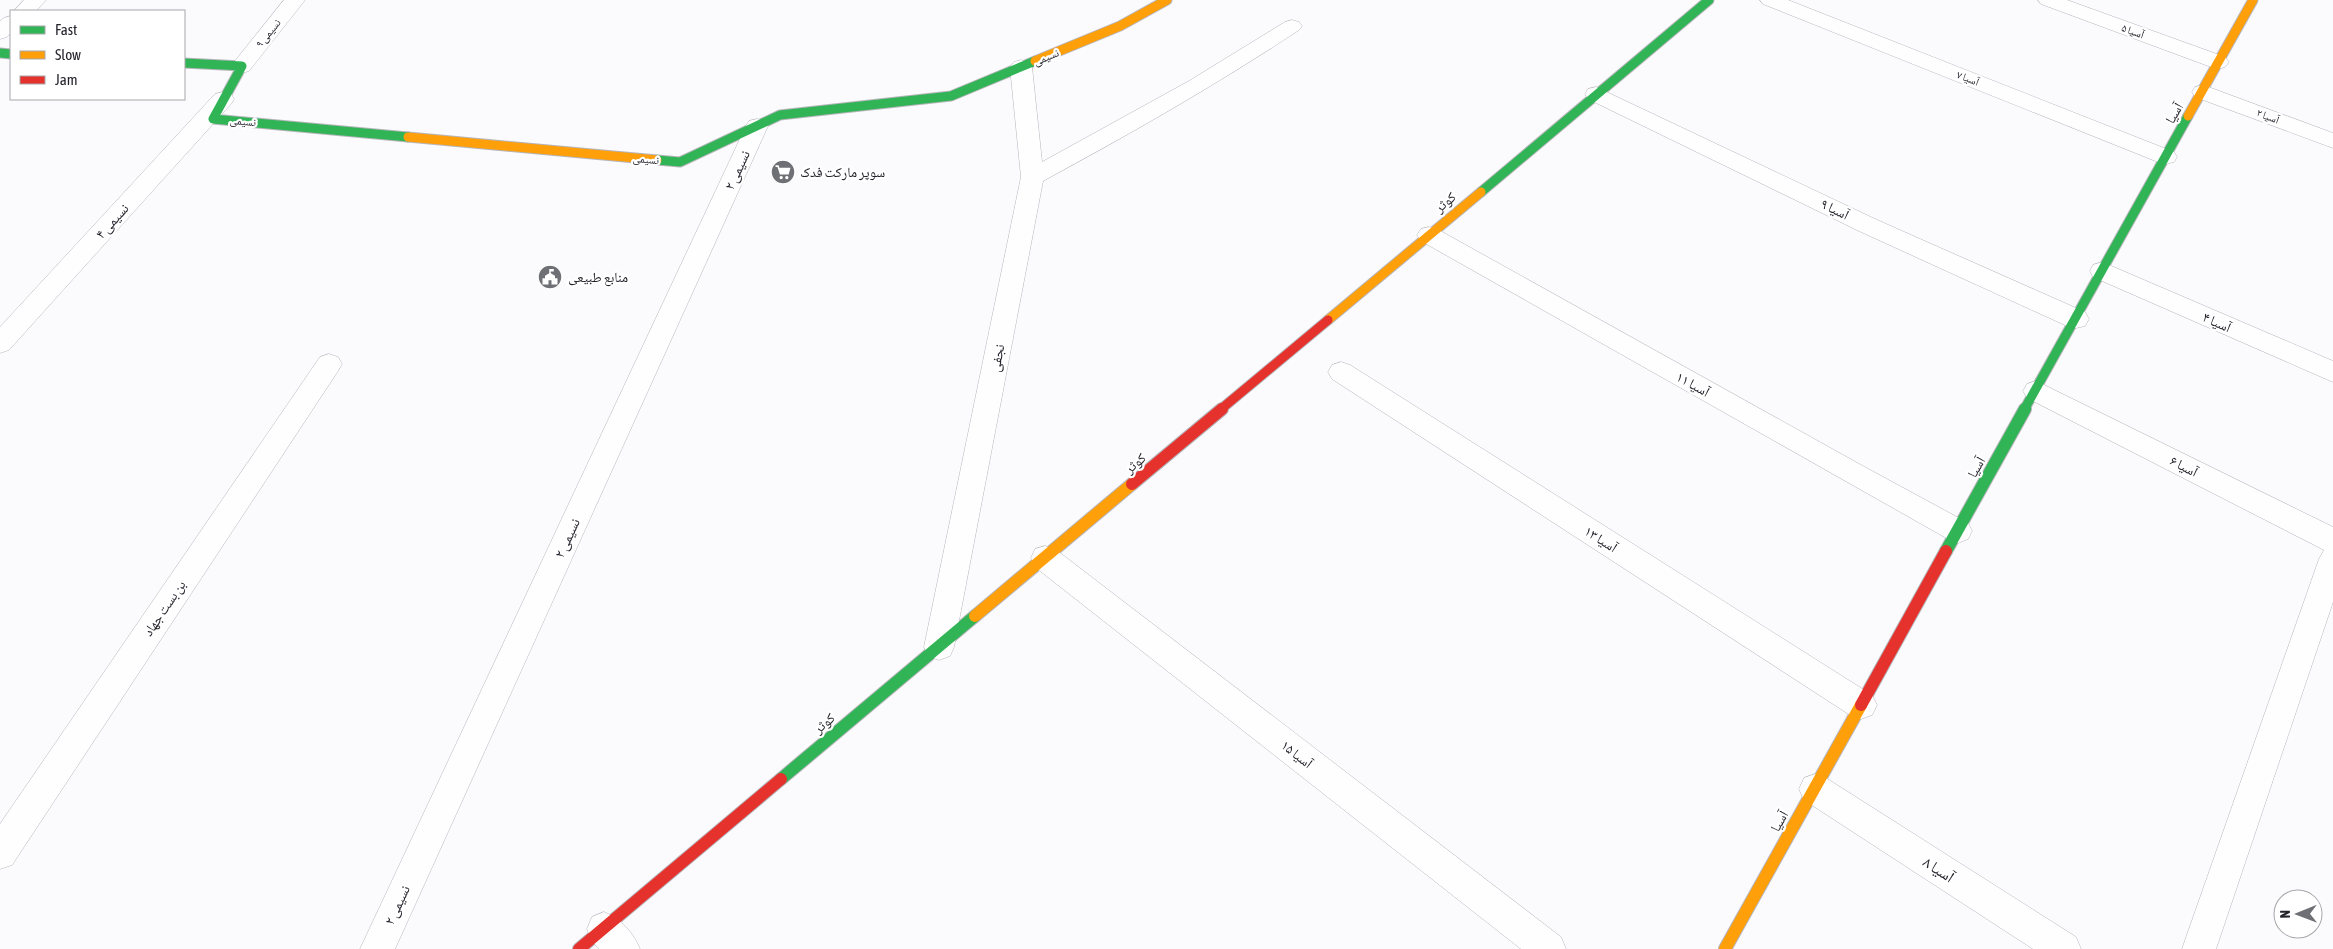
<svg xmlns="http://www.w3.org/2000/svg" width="2333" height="949" viewBox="0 0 2333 949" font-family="'Asap Condensed','Noto Naskh Arabic',sans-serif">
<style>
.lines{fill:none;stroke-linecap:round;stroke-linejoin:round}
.street-casing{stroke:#b6b5bb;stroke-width:1}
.fast-far1-casing{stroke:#b6b5bb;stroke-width:11}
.fast-casing{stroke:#b6b5bb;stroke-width:14}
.slow-far1-casing{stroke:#b6b5bb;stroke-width:11}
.slow-casing{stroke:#b6b5bb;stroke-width:14}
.jam-far1-casing{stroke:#b6b5bb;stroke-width:11}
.jam-casing{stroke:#b6b5bb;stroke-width:14}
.street{fill:#fefeff;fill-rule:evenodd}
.fast-far1{stroke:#30b455;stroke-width:9}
.fast{stroke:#30b455;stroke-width:12}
.slow-far1{stroke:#ff9f0a;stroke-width:9}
.slow{stroke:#ff9f0a;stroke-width:12}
.jam-far1{stroke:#e5322d;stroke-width:9}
.jam{stroke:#e5322d;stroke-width:12}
.labels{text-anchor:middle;stroke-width:4.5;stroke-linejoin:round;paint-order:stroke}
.far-street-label{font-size:11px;fill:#24232c;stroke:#fff}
.street-label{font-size:14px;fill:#24232c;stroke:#fff}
.poi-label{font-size:14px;fill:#24232c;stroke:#fff;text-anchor:start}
.near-street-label{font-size:16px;fill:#24232c;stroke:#fff}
</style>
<rect width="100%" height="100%" fill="#fbfbfe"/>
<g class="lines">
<g class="street-casing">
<g id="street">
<path d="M24 0H46L36 11H14Z"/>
<path d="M284 0H305L249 71 242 73 235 71 231 66 235 61Z"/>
<path d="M1760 0H1788L2174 152 2177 157 2174 162 2166 164 2158 162 1763 4Z"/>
<path d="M2038 0H2067L2225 57 2229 62 2225 67 2218 69 2211 67 2041 4Z"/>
<path d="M11 16V33L7 37 0 39V21L4 18Z"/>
<path d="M1292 20 1299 22 1302 26 1299 30C1216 85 1130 134 1043 181L954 647 950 656 939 660 928 656 924 647 1021 177 1010 67 1014 62 1021 60 1028 62 1032 67 1042 162 1189 81 1285 22Z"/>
<path d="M2203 85 2333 133V148L2195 97 2192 92 2195 87Z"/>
<path d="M1596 87 1875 219 2085 312 2089 319 2085 326 2076 328 2067 326 1859 231 1588 99 1585 94 1588 89Z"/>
<path d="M223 92 231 94 234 99 231 104 9 350 0 353V327L215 94Z"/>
<path d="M757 119 765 121 768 126 395 949H360L746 126 749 121Z"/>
<path d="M1429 227 1437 229 1861 465 1968 523 1972 531 1968 539 1958 543 1948 539 1421 241 1417 235 1421 229Z"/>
<path d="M2102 262 2333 361V382L2093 277 2090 271 2093 265Z"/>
<path d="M329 354 338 357 342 364 338 371 12 865 0 869V824L320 357Z"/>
<path d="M1341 362 1350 365 1872 695 1877 705 1872 715 1861 719 1850 715 1332 379 1328 372 1332 365Z"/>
<path d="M2036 381 2333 527V602L2216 949H2182L2319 559 2324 550 2027 398 2023 391 2027 384Z"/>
<path d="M1045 546 1055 549 1561 937 1566 949H1521L1035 567 1031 558 1035 549Z"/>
<path d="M1815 774 1826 778 2076 937 2081 949H2033L1804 800 1799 789 1804 778Z"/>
<path d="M604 912C621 919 633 932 640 949H599L592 941 587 929 592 917Z"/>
</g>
</g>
<g class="fast-far1-casing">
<g id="fast-far1">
<path d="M0 53 11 54"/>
<path d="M184 63 242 66 213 119 408 137"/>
<path d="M657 160 680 162 780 115 951 96 1035 61"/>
<path d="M1481 192 1709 0"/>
<path d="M2024 410 2188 116"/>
</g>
</g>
<g class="fast-casing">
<g id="fast">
<path d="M1946 551 2025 409"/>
<path d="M781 779 975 616"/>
</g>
</g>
<g class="slow-far1-casing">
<g id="slow-far1">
<path d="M1035 61 1120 26 1167 0"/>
<path d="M2188 116 2253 0"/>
<path d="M408 137 657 160"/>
<path d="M1328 320 1481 192"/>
</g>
</g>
<g class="slow-casing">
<g id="slow">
<path d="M975 616 1132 484"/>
<path d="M1725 949 1861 705"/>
</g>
</g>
<g class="jam-far1-casing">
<path id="jam-far1" d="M1220 410 1328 320"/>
</g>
<g class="jam-casing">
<g id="jam">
<path d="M1132 484 1222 409"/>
<path d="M1861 705 1946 551"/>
<path d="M579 949 781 779"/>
</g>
</g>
<use href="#street" class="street"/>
<use href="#fast-far1" class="fast-far1"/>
<use href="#fast" class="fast"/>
<use href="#slow-far1" class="slow-far1"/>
<use href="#slow" class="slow"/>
<use href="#jam-far1" class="jam-far1"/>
<use href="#jam" class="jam"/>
</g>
<defs>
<g id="supermarket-disc" transform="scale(1.25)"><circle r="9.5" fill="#6f6f76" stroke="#fff"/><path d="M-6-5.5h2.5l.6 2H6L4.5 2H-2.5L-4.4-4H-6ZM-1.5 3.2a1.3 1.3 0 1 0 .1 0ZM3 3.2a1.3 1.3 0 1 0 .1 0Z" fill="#fff"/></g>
<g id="civic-disc" transform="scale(1.25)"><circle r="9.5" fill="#6f6f76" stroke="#fff"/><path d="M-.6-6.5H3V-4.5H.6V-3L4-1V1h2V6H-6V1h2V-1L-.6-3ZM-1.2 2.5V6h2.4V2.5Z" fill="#fff"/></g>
</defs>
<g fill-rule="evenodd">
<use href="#supermarket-disc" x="783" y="172"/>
<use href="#civic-disc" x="550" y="277"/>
</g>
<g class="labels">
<g class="far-street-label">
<text transform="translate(2133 31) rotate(20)" y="4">آسیا ۵</text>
<text transform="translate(268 33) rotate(-51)" y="4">نسیمی ۹</text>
<text transform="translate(1046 57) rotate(-23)" y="4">نسیمی</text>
<text transform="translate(1968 78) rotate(22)" y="4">آسیا ۷</text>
<text transform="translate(2268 116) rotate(21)" y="4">آسیا ۲</text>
<text transform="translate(243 121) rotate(5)" y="4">نسیمی</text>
<text transform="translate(646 159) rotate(5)" y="4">نسیمی</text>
</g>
<g class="street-label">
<text transform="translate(2174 113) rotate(-60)" y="5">آسیا</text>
<text transform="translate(737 170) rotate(-65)" y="5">نسیمی ۲</text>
<text transform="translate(1445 202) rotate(-40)" y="5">کوثر</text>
<text transform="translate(1835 209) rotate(26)" y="5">آسیا ۹</text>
<text transform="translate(112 221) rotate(-48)" y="5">نسیمی ۴</text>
<text transform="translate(2217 322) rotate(24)" y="5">آسیا ۴</text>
<text transform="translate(997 358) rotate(-79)" y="5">نجفی</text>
<text transform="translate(1693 384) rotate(29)" y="5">آسیا ۱۱</text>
<text transform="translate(1135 463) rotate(-40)" y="5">کوثر</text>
<text transform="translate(2184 466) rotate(27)" y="5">آسیا ۶</text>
<text transform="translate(1976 467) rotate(-61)" y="5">آسیا</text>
<text transform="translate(567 538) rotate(-65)" y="5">نسیمی ۲</text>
<text transform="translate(1601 539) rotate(33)" y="5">آسیا ۱۳</text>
<text transform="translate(164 608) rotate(-56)" y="5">بن بست جهاد</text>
<text transform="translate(824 723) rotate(-40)" y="5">کوثر</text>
<text transform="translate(1297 754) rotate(38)" y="5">آسیا ۱۵</text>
<text transform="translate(1779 821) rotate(-61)" y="5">آسیا</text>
<text transform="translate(397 905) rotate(-65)" y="5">نسیمی ۲</text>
</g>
<g class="poi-label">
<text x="800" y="177">سوپر مارکت فدک</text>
<text x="568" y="282">منابع طبیعی</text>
</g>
<g class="near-street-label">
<text transform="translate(1939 869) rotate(33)" y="6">آسیا ۸</text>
</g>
</g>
<rect x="10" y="10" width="175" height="90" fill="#ffffff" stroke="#a7a7ab"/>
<rect x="20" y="26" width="25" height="8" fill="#30b455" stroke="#a7a7ab"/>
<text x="55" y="35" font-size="15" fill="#24232c">Fast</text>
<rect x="20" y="51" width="25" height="8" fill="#ff9f0a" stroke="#a7a7ab"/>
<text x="55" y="60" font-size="15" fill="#24232c">Slow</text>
<rect x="20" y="76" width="25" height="8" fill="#e5322d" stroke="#a7a7ab"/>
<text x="55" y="85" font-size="15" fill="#24232c">Jam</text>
<g transform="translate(2298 914) rotate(269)"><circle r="24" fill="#ffffff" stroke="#a7a7ab"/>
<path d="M0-4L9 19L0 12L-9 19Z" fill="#6f6f76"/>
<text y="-8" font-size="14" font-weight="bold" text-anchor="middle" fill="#24232c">N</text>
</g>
</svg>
